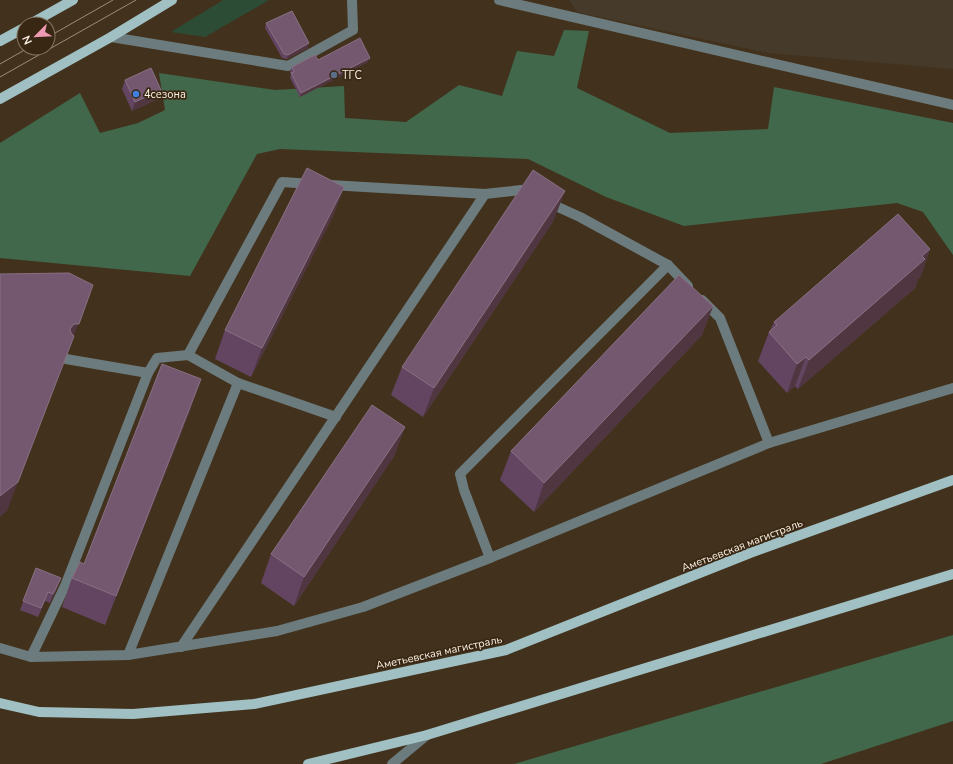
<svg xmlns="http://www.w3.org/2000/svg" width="953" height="764" viewBox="0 0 953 764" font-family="'Nunito Sans',sans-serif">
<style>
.industrial{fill:#463b2b}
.green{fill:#2d4c35}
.forest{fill:#41684b}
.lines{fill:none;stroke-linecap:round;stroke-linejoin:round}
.minor{stroke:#6c7b7d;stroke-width:10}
.major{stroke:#a0c0c3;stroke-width:10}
.tram{stroke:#9b8d7c;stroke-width:1}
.wall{fill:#634562}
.shaded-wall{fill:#4f3640}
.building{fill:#735870;stroke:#897082}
.service-dot{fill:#5c6f8a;stroke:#382713;stroke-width:1.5}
.shop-dot{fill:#3f7fe0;stroke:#382713;stroke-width:1.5}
.labels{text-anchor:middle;stroke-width:3.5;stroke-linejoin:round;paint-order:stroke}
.poi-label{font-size:11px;fill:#fdf2e5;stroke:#382713;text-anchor:start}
.street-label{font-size:11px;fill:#fdf2e5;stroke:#382713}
</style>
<rect width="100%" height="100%" fill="#42321d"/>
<path class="industrial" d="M569 0H953V69L769 53 577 12Z"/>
<path class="green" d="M223 0H269L205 37 171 32Z"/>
<g class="forest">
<path d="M564 30 589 31 577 88 670 133 768 129 774 87 953 123V255L923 212 897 203 684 226 606 197 528 159 280 149 257 154 190 276 0 258V143L80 93 100 133 138 123 165 110 159 73 275 90 344 86 345 118 406 122 459 85 502 96 517 51 554 56Z"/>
<path d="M953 635V721L821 764H514Z"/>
</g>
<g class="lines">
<g class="minor">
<path d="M499 0 953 105"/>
<path d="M111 37 288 66 353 30 352 0"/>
<path d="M330 185 485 194"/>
<path d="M547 202 580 217 668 265"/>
<path d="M702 300 720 318 769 443"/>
<path d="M188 355 282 182 312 184"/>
<path d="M66 359 148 373"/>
<path d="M490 558 464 490 460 474 668 265 688 286"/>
<path d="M181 647 485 194 521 190 531 194"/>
<path d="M0 648 31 657 128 655 277 631 363 607 490 558 769 443 953 388"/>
<path d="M128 655 238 383"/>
<path d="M31 657 65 586 148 373 157 358 188 355 238 383 336 417"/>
<path d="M392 764 427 735"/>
</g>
<g class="major">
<path d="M30 24 73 0"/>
<path d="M0 41 24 28"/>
<path d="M0 99 111 37 172 0"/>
<path d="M0 703 39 712 133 714 254 704 506 650 750 553 953 480"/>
<path d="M308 764 427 735 953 574"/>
</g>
<g class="tram">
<path d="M48 37 113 0"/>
<path d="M0 64 28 48"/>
<path d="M0 77 136 0"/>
</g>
</g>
<g class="wall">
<path d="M266 23 308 48 287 59 282 58 265 28Z"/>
<path d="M318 60 368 62 300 97 290 78 291 74 290 72 292 67Z"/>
<path d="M125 80 158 99 132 111 122 89Z"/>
<path d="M344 187 333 216 251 377 215 359 225 330Z"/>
<path d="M554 220 423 417 391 395 402 367Z"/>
<path d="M930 249 920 278 918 279 915 288 798 389 795 386 787 393 758 361 769 332 770 331 774 322Z"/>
<path d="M713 306 702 335 534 512 500 480 511 451Z"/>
<path d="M191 408 105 625 62 607 72 578 84 564Z"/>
<path d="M405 427 394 456 294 606 261 583 271 554Z"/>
<path d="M36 568 58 586 50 603 45 601 38 617 20 610Z"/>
</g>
<g class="shaded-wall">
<path d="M309 43 308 48 287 59 288 55Z"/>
<path d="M370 58 368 62 300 97 301 93Z"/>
<path d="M161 90 158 99 132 111 135 102Z"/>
<path d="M344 187 333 216 251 377 262 348Z"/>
<path d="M565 191 554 220 423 417 434 388Z"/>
<path d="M930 249 920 278 918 279 915 288 798 389 809 360Z"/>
<path d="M93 285 7 511 0 517V496L70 329Z"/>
<path d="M713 306 702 335 534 512 544 483Z"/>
<path d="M806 357 795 386 787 393 797 364Z"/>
<path d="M201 379 191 408 105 625 116 596Z"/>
<path d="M405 427 394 456 294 606 304 577Z"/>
<path d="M61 578 58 586 50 603 53 594Z"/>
</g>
<g class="building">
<path d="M292 11 309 43 288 55 284 54 266 23Z"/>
<path d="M360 38 370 58 301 93 291 73 294 72 292 67 315 55 318 60Z"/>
<path d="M151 68 161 90 135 102 125 80Z"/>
<path d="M307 168 344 187 262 348 225 330Z"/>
<path d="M533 170 565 191 434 388 402 367Z"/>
<path d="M898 214 930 249 922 256 925 259 809 360 806 357 797 364 769 332 777 325 774 322Z"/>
<path d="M69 273 93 285 79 324H74L70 329 71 333 74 336 18 482 0 496V274Z"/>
<path d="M679 275 713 306 544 483 511 451Z"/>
<path d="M162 364 201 379 116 596 72 578 80 562 84 564Z"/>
<path d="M372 405 405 427 304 577 271 554Z"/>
<path d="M36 568 61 578 53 594 48 592 41 608 23 601Z"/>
</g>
<circle class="service-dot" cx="334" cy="75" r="4"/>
<circle class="shop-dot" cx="136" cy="94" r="4"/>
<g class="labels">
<g class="poi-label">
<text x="342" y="79">ТГС</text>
<text x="144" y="98">4сезона</text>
</g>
<g class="street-label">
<text transform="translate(742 545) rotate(-21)" y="4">Аметьевская магистраль</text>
<text transform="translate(439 652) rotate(-12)" y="4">Аметьевская магистраль</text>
</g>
</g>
<g transform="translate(36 36) rotate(246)"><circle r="19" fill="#382713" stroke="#877867"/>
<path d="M0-3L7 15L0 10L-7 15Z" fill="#f19ab3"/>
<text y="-6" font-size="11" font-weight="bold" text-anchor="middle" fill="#fdf2e5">N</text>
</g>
</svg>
